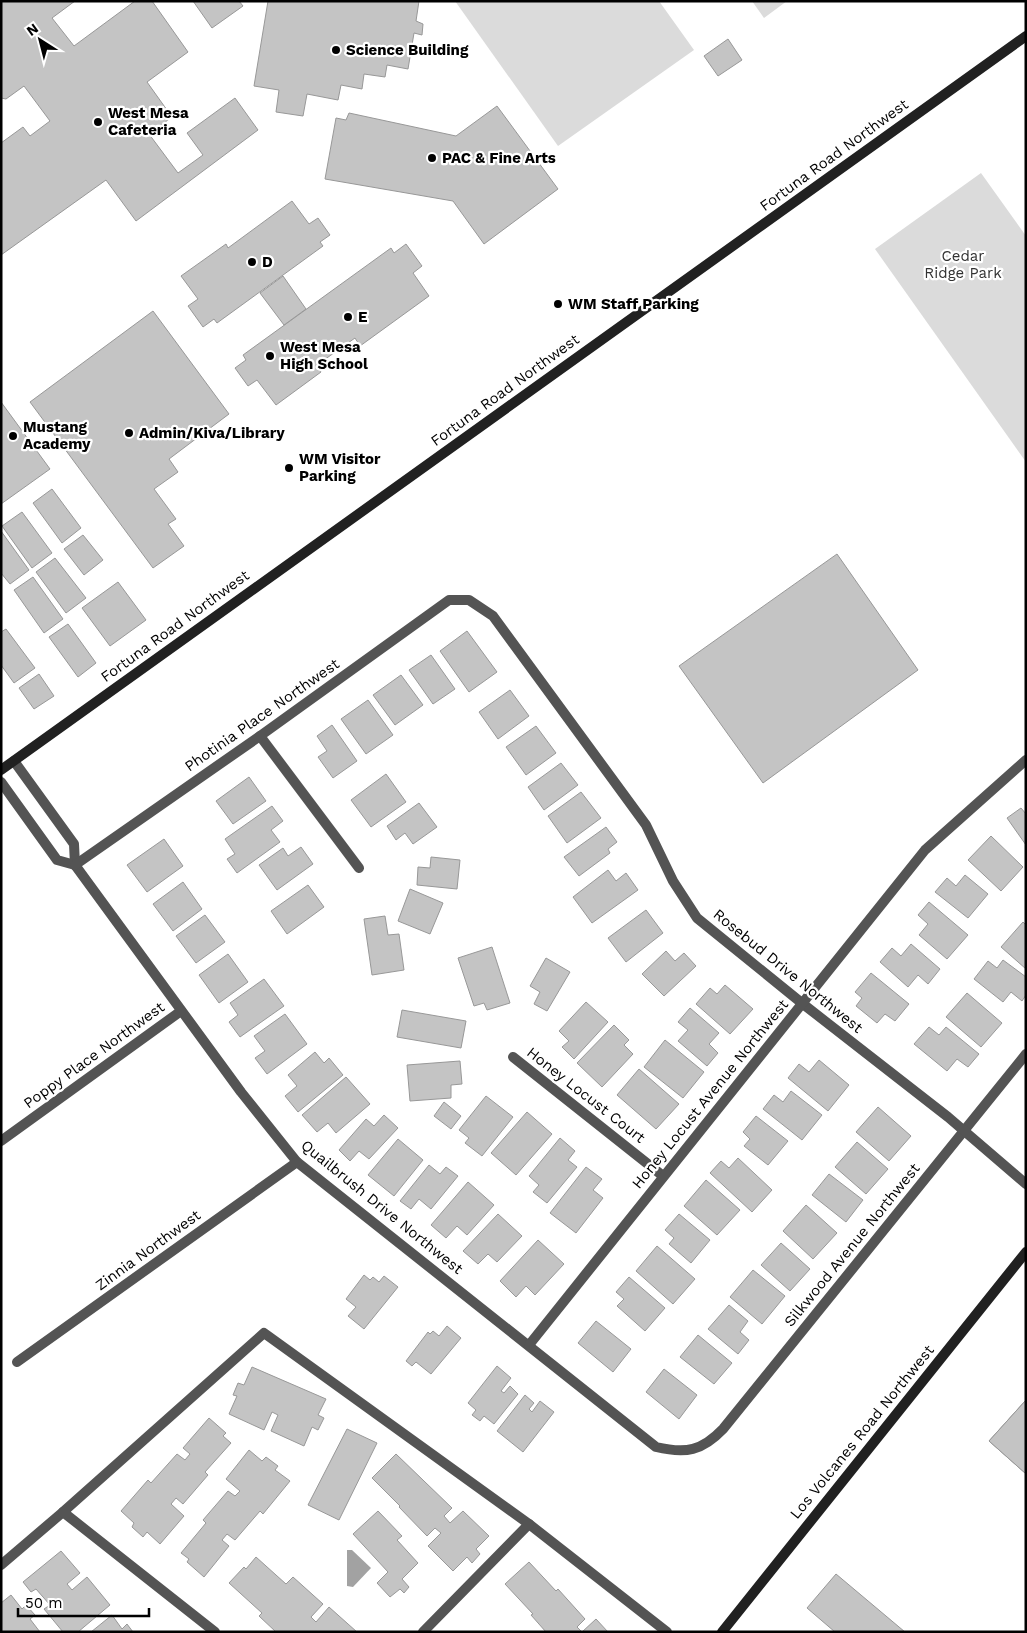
<svg xmlns="http://www.w3.org/2000/svg" width="1027" height="1633" viewBox="0 0 1027 1633" font-family="'Work Sans',sans-serif">
<style>
.green{fill:#dbdbdb}
.water{fill:#a2a2a2}
.building{fill:#c4c4c4;stroke:#989898}
.lines{fill:none;stroke-linecap:round;stroke-linejoin:round}
.street{stroke:#545454;stroke-width:10}
.secondary{stroke:#212121;stroke-width:10}
.poi-dot{fill:#000;stroke:#fff;stroke-width:2}
.labels{text-anchor:middle;stroke-width:4.5;stroke-linejoin:round;paint-order:stroke}
.poi-label{font-size:15px;font-weight:bold;fill:#000;stroke:#fff;text-anchor:start}
.street-label{font-size:15px;fill:#000;stroke:#fff}
.park-label{font-size:15px;fill:#323232;stroke:#fff}
</style>
<rect width="100%" height="100%" fill="#fff"/>
<g class="green">
<path d="M455 1H659L694 50 558 146Z"/>
<path d="M752 1H787L764 18Z"/>
<path d="M981 173 1026 236V462L875 249Z"/>
</g>
<path class="water" d="M347 1550H352L371 1568 353 1587 347 1586Z"/>
<g class="building">
<path d="M1 1H75L52 18 74 46 135 1H152L188 52 147 82 172 117 149 134 178 173 203 155 187 133 235 98 258 130 136 221 106 180 1 255V143L23 127 30 136 50 121 24 86 6 99 1 98Z"/>
<path d="M193 1H239L243 6 212 28Z"/>
<path d="M268 1H419L416 21 423 24 422 35 414 33 408 69 387 65 385 77 364 74 362 89 341 85 338 100 307 94 303 116 276 112 279 90 254 86Z"/>
<path d="M728 39 742 60 718 76 704 56Z"/>
<path d="M497 106 558 189 484 244 453 201 325 179 336 118 346 120 349 113 456 136Z"/>
<path d="M292 201 309 224 318 218 330 235 320 242 323 246 217 323 214 319 203 327 188 306 198 299 181 276 226 244 228 248Z"/>
<path d="M406 244 422 266 413 273 429 296 360 346 355 338 317 365 321 372 276 405 257 380 248 386 235 368 246 360 243 355 391 248 394 253Z"/>
<path d="M283 276 306 309 284 325 260 293Z"/>
<path d="M153 311 229 414 169 459 178 472 154 489 176 519 168 524 184 546 153 568 30 402Z"/>
<path d="M1 402 50 469 1 504Z"/>
<path d="M52 489 81 528 62 543 33 503Z"/>
<path d="M22 512 52 553 32 568 2 526Z"/>
<path d="M1 531 29 570 10 584 1 573Z"/>
<path d="M83 535 103 560 84 575 64 549Z"/>
<path d="M837 554 918 670 763 783 679 666Z"/>
<path d="M55 558 86 598 66 613 36 572Z"/>
<path d="M33 577 63 619 44 633 14 590Z"/>
<path d="M118 582 146 620 110 646 82 608Z"/>
<path d="M68 624 96 663 78 677 49 637Z"/>
<path d="M6 629 35 668 14 683 1 665V632Z"/>
<path d="M467 631 497 672 469 692 440 651Z"/>
<path d="M431 655 455 689 433 704 409 670Z"/>
<path d="M39 674 54 696 34 709 19 688Z"/>
<path d="M401 675 423 705 395 725 373 695Z"/>
<path d="M510 690 529 716 498 739 479 712Z"/>
<path d="M368 700 393 735 366 754 341 719Z"/>
<path d="M332 725 357 761 333 778 318 757 327 751 317 736Z"/>
<path d="M536 726 556 753 526 775 506 747Z"/>
<path d="M561 763 578 785 544 810 528 787Z"/>
<path d="M386 774 406 802 371 827 351 800Z"/>
<path d="M249 777 266 801 233 824 216 801Z"/>
<path d="M581 792 601 818 567 843 548 816Z"/>
<path d="M419 803 437 827 413 844 405 833 396 840 387 826Z"/>
<path d="M272 806 283 821 271 830 280 842 237 873 227 859 235 854 225 839Z"/>
<path d="M1021 808 1026 814V845L1007 818Z"/>
<path d="M606 827 617 842 608 849 610 853 579 876 564 857Z"/>
<path d="M991 836 1023 867 1001 891 968 860Z"/>
<path d="M164 839 183 866 147 892 127 865Z"/>
<path d="M301 847 313 864 277 890 259 865 283 848 288 856Z"/>
<path d="M431 857 460 860 457 889 417 885 418 867 430 868Z"/>
<path d="M608 870 616 881 626 873 638 890 592 923 573 897Z"/>
<path d="M965 875 988 894 968 918 935 892 947 878 956 886Z"/>
<path d="M183 882 202 909 173 931 153 904Z"/>
<path d="M308 885 324 907 287 934 271 911Z"/>
<path d="M410 889 443 903 430 934 398 921Z"/>
<path d="M929 902 968 935 947 959 919 935 928 924 918 915Z"/>
<path d="M646 910 663 933 626 962 608 938Z"/>
<path d="M205 915 225 942 196 963 176 936Z"/>
<path d="M385 916 388 935 399 934 404 970 372 975 364 919Z"/>
<path d="M1023 922 1026 925V969L1001 947Z"/>
<path d="M911 944 940 969 928 984 918 975 908 987 880 962 892 948 901 956Z"/>
<path d="M492 947 510 1003 487 1010 484 1003 474 1006 458 958Z"/>
<path d="M666 951 675 961 684 953 696 966 664 996 642 974Z"/>
<path d="M228 954 248 982 219 1003 199 975Z"/>
<path d="M546 958 570 972 547 1011 534 1004 540 992 530 986Z"/>
<path d="M1003 960 1026 977V995L1022 1001 1011 992 1003 1002 974 979 988 961 997 968Z"/>
<path d="M871 973 909 1004 895 1021 885 1014 877 1023 856 1006 862 998 855 992Z"/>
<path d="M264 979 284 1006 240 1037 229 1022 238 1015 230 1003Z"/>
<path d="M725 985 753 1009 730 1034 696 1004 710 988 717 994Z"/>
<path d="M967 993 1002 1023 981 1047 946 1017Z"/>
<path d="M586 1002 608 1022 574 1059 562 1047 569 1041 559 1031Z"/>
<path d="M690 1008 719 1033 709 1044 718 1053 707 1066 678 1041 688 1030 678 1022Z"/>
<path d="M402 1010 466 1021 461 1048 397 1037Z"/>
<path d="M285 1014 307 1044 267 1074 255 1058 265 1051 254 1036Z"/>
<path d="M614 1025 629 1040 624 1045 633 1054 602 1087 577 1063Z"/>
<path d="M929 1027 939 1035 946 1027 979 1054 968 1067 957 1059 947 1071 914 1044Z"/>
<path d="M665 1040 704 1072 683 1098 644 1067Z"/>
<path d="M315 1052 324 1063 329 1058 343 1075 298 1112 285 1096 297 1086 288 1075Z"/>
<path d="M819 1060 849 1085 828 1111 788 1078 799 1064 809 1072Z"/>
<path d="M460 1061 462 1084 451 1085V1098L410 1101 407 1065Z"/>
<path d="M639 1069 679 1104 656 1129 617 1095Z"/>
<path d="M346 1077 370 1104 336 1133 328 1123 317 1132 302 1115Z"/>
<path d="M791 1091 822 1115 802 1140 763 1109 774 1095 783 1102Z"/>
<path d="M486 1096 513 1117 482 1156 465 1143 469 1138 459 1130Z"/>
<path d="M444 1102 461 1116 451 1129 434 1116Z"/>
<path d="M878 1107 911 1136 889 1161 856 1132Z"/>
<path d="M527 1112 552 1134 516 1175 491 1153Z"/>
<path d="M384 1115 398 1128 369 1159 359 1151 350 1161 339 1150 366 1119 374 1126Z"/>
<path d="M756 1116 788 1141 768 1165 744 1146 750 1139 743 1132Z"/>
<path d="M560 1138 575 1151 568 1160 577 1167 547 1203 533 1192 539 1185 529 1176Z"/>
<path d="M398 1139 423 1160 394 1196 368 1175Z"/>
<path d="M857 1142 888 1169 866 1194 835 1167Z"/>
<path d="M738 1158 772 1190 752 1212 710 1173 721 1161 729 1168Z"/>
<path d="M429 1165 440 1174 446 1167 458 1176 431 1209 419 1199 411 1209 400 1201Z"/>
<path d="M586 1167 602 1179 593 1190 603 1198 576 1233 550 1213Z"/>
<path d="M829 1174 863 1200 846 1222 812 1195Z"/>
<path d="M706 1180 740 1210 717 1235 684 1206Z"/>
<path d="M468 1182 494 1205 467 1235 457 1226 446 1238 431 1225Z"/>
<path d="M806 1205 837 1233 813 1259 783 1231Z"/>
<path d="M498 1214 522 1236 497 1262 488 1254 478 1264 463 1251Z"/>
<path d="M679 1214 710 1240 691 1263 669 1244 674 1238 665 1230Z"/>
<path d="M538 1240 564 1264 535 1295 526 1286 516 1297 500 1281Z"/>
<path d="M781 1243 810 1269 790 1291 761 1265Z"/>
<path d="M657 1246 695 1279 673 1304 636 1271Z"/>
<path d="M753 1270 785 1296 762 1324 730 1297Z"/>
<path d="M364 1275 370 1280 373 1277 379 1282 384 1276 398 1287 364 1329 348 1316 356 1307 346 1299Z"/>
<path d="M629 1277 665 1308 645 1331 617 1306 624 1299 616 1292Z"/>
<path d="M729 1305 748 1321 740 1332 749 1340 738 1354 708 1329Z"/>
<path d="M596 1321 631 1349 613 1372 578 1343Z"/>
<path d="M447 1326 461 1338 431 1374 416 1362 412 1366 406 1361 428 1332 430 1334 433 1331 439 1336Z"/>
<path d="M698 1335 732 1363 714 1384 680 1357Z"/>
<path d="M497 1366 511 1378 501 1391 504 1393 510 1386 518 1394 494 1424 484 1416 480 1421 472 1415 476 1410 468 1403Z"/>
<path d="M252 1367 326 1399 318 1415 324 1418 318 1430 312 1427 304 1446 271 1431 278 1415 272 1412 264 1430 229 1414 237 1396 233 1395 238 1383 244 1385Z"/>
<path d="M664 1369 697 1395 679 1419 646 1392Z"/>
<path d="M525 1395 534 1403 529 1409 532 1412 540 1401 554 1412 523 1452 497 1431Z"/>
<path d="M1026 1400V1472L1025 1473 989 1441Z"/>
<path d="M1026 1400V1472L1025 1473 989 1441Z"/>
<path d="M209 1418 226 1433 223 1436 231 1443 205 1472 208 1475 183 1504 176 1498 171 1504 184 1516 160 1544 147 1532 143 1537 132 1527 134 1523 121 1511 148 1480 151 1483 177 1454 185 1460 190 1454 183 1448Z"/>
<path d="M347 1429 377 1443 339 1520 308 1505Z"/>
<path d="M249 1450 262 1461 266 1457 278 1466 275 1470 290 1481 263 1514 260 1511 235 1540 227 1534 222 1540 229 1546 204 1577 187 1562 189 1559 181 1553 206 1523 203 1520 228 1491 235 1496 240 1491 226 1479Z"/>
<path d="M396 1454 452 1508 444 1516 450 1523 463 1511 489 1536 476 1549 480 1554 472 1563 467 1557 453 1571 428 1546 441 1533 435 1528 427 1536 399 1507 400 1506 372 1478Z"/>
<path d="M378 1511 402 1536 397 1540 418 1563 402 1579 409 1587 404 1593 400 1589 390 1597 377 1583 388 1572 353 1534Z"/>
<path d="M61 1551 80 1573 67 1584 72 1590 87 1577 110 1605 78 1632H63L44 1609 50 1605 36 1589 31 1592 23 1582Z"/>
<path d="M256 1557 286 1584 293 1577 323 1604 311 1617 316 1622 329 1607 357 1632H276L259 1616 262 1613 229 1583 244 1567 246 1569Z"/>
<path d="M529 1562 556 1591 558 1589 585 1619 577 1627 582 1632H546L531 1615 533 1614 505 1584Z"/>
<path d="M836 1574 905 1632H835L807 1608Z"/>
<path d="M11 1595 22 1609 26 1605 35 1615 30 1619 40 1632H1V1603Z"/>
<path d="M112 1615 122 1629 127 1624 133 1632H91Z"/>
<path d="M596 1619 608 1632H582Z"/>
</g>
<g class="lines">
<g class="street">
<path d="M260 736 359 868"/>
<path d="M14 761 74 844 75 865 241 1092 297 1162 656 1447C686 1454 702 1451 723 1429L1026 1054"/>
<path d="M1 782 57 860 75 865"/>
<path d="M75 865 260 736 449 600H469L493 616 646 825 673 881 697 918 803 1004 948 1117 1026 1184"/>
<path d="M513 1057 663 1176"/>
<path d="M1 1141 181 1011"/>
<path d="M529 1345 925 850 1026 760"/>
<path d="M17 1362 297 1162"/>
<path d="M1 1565 63 1512"/>
<path d="M215 1632 63 1512 264 1333 529 1524 667 1632"/>
<path d="M423 1632 529 1524"/>
</g>
<g class="secondary">
<path d="M1 770 1026 36"/>
<path d="M722 1632 1026 1252"/>
</g>
</g>
<g class="poi-dot">
<circle cx="336" cy="50" r="5"/>
<circle cx="98" cy="122" r="5"/>
<circle cx="432" cy="158" r="5"/>
<circle cx="252" cy="262" r="5"/>
<circle cx="558" cy="304" r="5"/>
<circle cx="348" cy="317" r="5"/>
<circle cx="270" cy="356" r="5"/>
<circle cx="129" cy="433" r="5"/>
<circle cx="13" cy="436" r="5"/>
<circle cx="289" cy="468" r="5"/>
</g>
<g class="labels">
<g class="poi-label">
<text x="346" y="55">Science Building</text>
<text x="108" y="118">West Mesa<tspan x="108" dy="17">Cafeteria</tspan></text>
<text x="442" y="163">PAC &amp; Fine Arts</text>
<text x="262" y="267">D</text>
<text x="568" y="309">WM Staff Parking</text>
<text x="358" y="322">E</text>
<text x="280" y="352">West Mesa<tspan x="280" dy="17">High School</tspan></text>
<text x="23" y="432">Mustang<tspan x="23" dy="17">Academy</tspan></text>
<text x="139" y="438">Admin/Kiva/Library</text>
<text x="299" y="464">WM Visitor<tspan x="299" dy="17">Parking</tspan></text>
</g>
<g class="street-label">
<text transform="translate(834 155) rotate(-36)" y="5">Fortuna Road Northwest</text>
<text transform="translate(505 390) rotate(-36)" y="5">Fortuna Road Northwest</text>
<text transform="translate(175 626) rotate(-36)" y="5">Fortuna Road Northwest</text>
<text transform="translate(262 715) rotate(-35)" y="5">Photinia Place Northwest</text>
<text transform="translate(788 971) rotate(39)" y="5">Rosebud Drive Northwest</text>
<text transform="translate(94 1055) rotate(-36)" y="5">Poppy Place Northwest</text>
<text transform="translate(710 1094) rotate(-51)" y="5">Honey Locust Avenue Northwest</text>
<text transform="translate(586 1095) rotate(38)" y="5">Honey Locust Court</text>
<text transform="translate(382 1207) rotate(39)" y="5">Quailbrush Drive Northwest</text>
<text transform="translate(852 1245) rotate(-51)" y="5">Silkwood Avenue Northwest</text>
<text transform="translate(148 1250) rotate(-36)" y="5">Zinnia Northwest</text>
<text transform="translate(862 1432) rotate(-51)" y="5">Los Volcanes Road Northwest</text>
</g>
<g class="park-label">
<text x="963" y="261">Cedar<tspan x="963" dy="17">Ridge Park</tspan></text>
</g>
</g>
<rect width="1027" height="1633" fill="none" stroke="#000000" stroke-width="5"/>
<g transform="translate(40 40) rotate(324)" stroke="#ffffff" stroke-width="4" paint-order="stroke">
<path d="M0-4L9 19L0 12L-9 19Z" fill="#000000"/>
<text y="-8" font-size="14" font-weight="bold" text-anchor="middle" fill="#000000">N</text>
</g>
<path d="M18 1608v8h131v-8" fill="none" stroke="#000000" stroke-width="2.5"/>
<text x="25" y="1608" font-size="15" fill="#000000" stroke="#ffffff" stroke-width="4" paint-order="stroke">50 m</text>
</svg>
